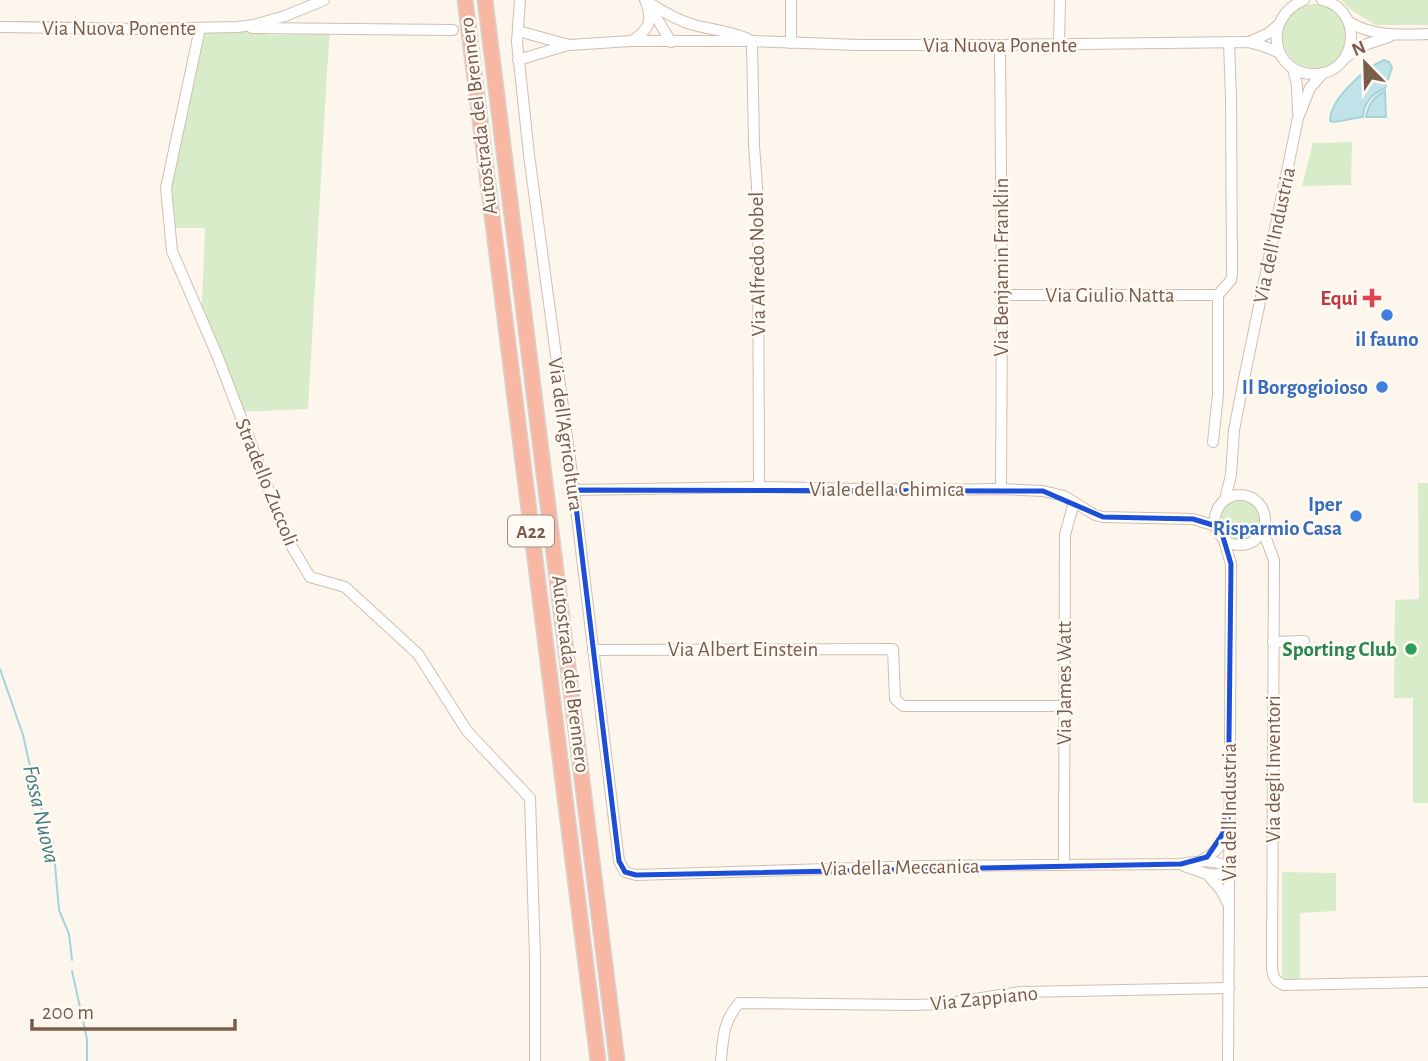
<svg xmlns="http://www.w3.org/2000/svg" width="1428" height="1061" viewBox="0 0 1428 1061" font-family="'Alegreya Sans',sans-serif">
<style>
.green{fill:#d8ecc9}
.water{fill:#bfe3e8;stroke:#a5d3da;stroke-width:2}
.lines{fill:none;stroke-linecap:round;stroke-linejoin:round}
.stream{stroke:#a5d3da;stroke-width:2}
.minor-casing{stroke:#d1beb0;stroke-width:12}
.highway-casing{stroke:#dad1cd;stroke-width:17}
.minor{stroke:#fff;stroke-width:10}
.highway{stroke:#f7b7a3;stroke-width:14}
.marked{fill:none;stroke:#1d4ed8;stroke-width:5;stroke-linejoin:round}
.health-dot{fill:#e0444e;stroke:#fffaf3;stroke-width:2.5}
.shop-dot{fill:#3f7fe0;stroke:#fffaf3;stroke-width:2.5}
.leisure-dot{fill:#2e9e5b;stroke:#fffaf3;stroke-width:2.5}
.labels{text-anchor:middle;stroke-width:5;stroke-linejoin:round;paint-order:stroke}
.shield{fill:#fffaf3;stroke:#a28b7f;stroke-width:2}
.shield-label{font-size:19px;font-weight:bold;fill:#7a5c4d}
.street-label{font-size:21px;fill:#7a5c4d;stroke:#fffaf3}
.health-label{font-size:21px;font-weight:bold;fill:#be3a42;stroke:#fffaf3;text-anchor:end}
.shop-label{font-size:21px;font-weight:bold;fill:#366cbe;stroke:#fffaf3;text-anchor:end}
.leisure-label{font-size:21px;font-weight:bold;fill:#27864d;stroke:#fffaf3;text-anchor:end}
.water-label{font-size:23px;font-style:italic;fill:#437c86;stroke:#fffaf3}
</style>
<rect width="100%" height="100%" fill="#fdf6ec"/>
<g class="green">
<path d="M1341 0H1428V25H1375L1350 9Z"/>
<circle cx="1314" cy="36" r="32"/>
<path d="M204 25 269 26V35L330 34 327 71 308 409 238 412 201 327 205 228H165L162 207 163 176Z"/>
<path d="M1352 142 1351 185 1302 186 1313 143Z"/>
<path d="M1418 483H1428V803H1413V698H1394L1395 600 1419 599Z"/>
<circle cx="1240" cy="520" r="20"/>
<path d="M1282 872 1336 873V911L1300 913V981H1282Z"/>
</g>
<g class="water">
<path d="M1384 60 1389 62 1392 68 1385 88C1372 94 1364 102 1363 117L1334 122 1330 121C1330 99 1365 68 1384 60Z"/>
<path d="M1385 91 1386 117H1366C1368 104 1374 97 1385 91Z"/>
</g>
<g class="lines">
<g class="stream">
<path d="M0 22 98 23"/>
<path d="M0 669 23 735 30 766 37 782 45 830 53 842 59 910 69 934 72 960"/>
<path d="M72 971 87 1039V1061"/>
</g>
<g class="minor-casing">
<g id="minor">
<path d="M520 0 517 42 529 155 570 459 619 861 625 872 636 875 924 866 1181 864C1197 862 1215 857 1229 869 1222 875 1215 875 1207 874"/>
<path d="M645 0C660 10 676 20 694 25 712 30 731 31 748 39"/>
<path d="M791 0V43"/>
<path d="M1304 0C1261 18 1272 75 1315 74 1358 73 1365 10 1322 0"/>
<path d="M650 7 671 42"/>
<path d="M1349 22C1374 37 1400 35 1428 34"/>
<path d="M0 27 141 29 237 27 254 25 285 16 324 0"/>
<path d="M200 28 166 188 172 251 217 355 288 540 310 577 345 587 418 654 467 731 530 798 535 958V1061"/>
<path d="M252 28 453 30"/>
<path d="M518 31 569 45 631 41H752L858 45H1000L1248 42 1263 46 1280 53"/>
<path d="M632 41C649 30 653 21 646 2"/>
<path d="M752 41 754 145 758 201 759 487"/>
<path d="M1249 42 1269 33 1278 25"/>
<path d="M1000 45 1002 295 1001 489"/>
<path d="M1059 45 1060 0"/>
<path d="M1346 57 1367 44 1389 37"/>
<path d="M518 60 568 45"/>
<path d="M1293 68 1297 85 1298 112"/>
<path d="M1002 295H1218"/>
<path d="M1218 295 1231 280 1232 275 1231 98 1229 42"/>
<path d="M1213 442 1218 394V295"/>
<path d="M574 490 759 487 913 490 1001 489 1043 491 1064 496 1095 515 1103 517 1193 519 1216 526"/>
<circle cx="1240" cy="520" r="25"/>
<path d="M1225 500 1231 475 1234 430 1245 374 1298 118 1310 88 1323 73"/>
<path d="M1263 531 1274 560 1272 968C1273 977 1275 982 1284 985L1428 982"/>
<path d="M1223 537 1231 564 1228 1061"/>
<path d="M1273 642 1304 641"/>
<path d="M593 650 893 649 895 699 903 706H1064"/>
<path d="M1202 860C1214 854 1222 846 1226 833"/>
<path d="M1064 865 1065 535 1074 502"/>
<path d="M1184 866 1207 874 1221 890 1227 902"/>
<path d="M721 1061C723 1038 723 1022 739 1003L913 1005 943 1004 1020 992 1229 988"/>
</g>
</g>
<g class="highway-casing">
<g id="highway">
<path d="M465 0 598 1061"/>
<path d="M485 0 617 1061"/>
</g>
</g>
<use href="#minor" class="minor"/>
<use href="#highway" class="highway"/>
</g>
<path class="marked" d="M574 490 1043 491 1103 517 1193 519 1216 526 1223 537 1231 564 1228 826 1207 857 1181 864 636 875 625 872 619 861Z"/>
<path class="health-dot" d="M1368.5 287.5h7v7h7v7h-7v7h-7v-7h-7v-7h7z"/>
<g class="shop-dot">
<circle cx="1387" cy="315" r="7"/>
<circle cx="1382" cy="387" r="7"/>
<circle cx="1356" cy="516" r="7"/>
</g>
<circle class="leisure-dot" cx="1411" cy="649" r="7"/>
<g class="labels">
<rect class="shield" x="508" y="515.5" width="46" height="31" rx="5"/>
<g class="shield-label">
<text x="531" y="538">A22</text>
</g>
<g class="street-label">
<text x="119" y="35">Via Nuova Ponente</text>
<text x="1000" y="52">Via Nuova Ponente</text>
<text transform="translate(478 116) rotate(-97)" y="7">Autostrada del Brennero</text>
<text transform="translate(1274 235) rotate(-78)" y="7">Via dell'Industria</text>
<text transform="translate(757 264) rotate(-91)" y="7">Via Alfredo Nobel</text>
<text transform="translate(1001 267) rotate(-90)" y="7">Via Benjamin Franklin</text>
<text x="1110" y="302">Via Giulio Natta</text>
<text transform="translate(566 434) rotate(82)" y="7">Via dell'Agricoltura</text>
<text transform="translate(267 482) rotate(68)" y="7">Stradello Zuccoli</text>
<text x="887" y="496">Viale della Chimica</text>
<text x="743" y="656">Via Albert Einstein</text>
<text transform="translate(571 674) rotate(83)" y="7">Autostrada del Brennero</text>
<text transform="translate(1064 683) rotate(-90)" y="7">Via James Watt</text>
<text transform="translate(1273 769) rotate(-90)" y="7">Via degli Inventori</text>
<text transform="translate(1229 812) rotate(-90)" y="7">Via dell'Industria</text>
<text transform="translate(900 867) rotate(-1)" y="7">Via della Meccanica</text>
<text transform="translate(984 998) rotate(-6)" y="7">Via Zappiano</text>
</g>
<g class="health-label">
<text x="1358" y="305">Equi</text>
</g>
<g class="shop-label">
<text x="1387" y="346" text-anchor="middle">il fauno</text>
<text x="1368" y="394">Il Borgogioioso</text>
<text x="1342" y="511">Iper<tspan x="1342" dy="24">Risparmio Casa</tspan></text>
</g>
<g class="leisure-label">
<text x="1397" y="656">Sporting Club</text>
</g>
<g class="water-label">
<text transform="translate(42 814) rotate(77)" y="8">Fossa Nuova</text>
</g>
</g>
<g transform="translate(1365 63) rotate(337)" stroke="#fffaf3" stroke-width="5" paint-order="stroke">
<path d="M0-5L12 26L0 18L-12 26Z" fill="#7a5c4d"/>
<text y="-10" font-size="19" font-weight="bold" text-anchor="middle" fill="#7a5c4d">N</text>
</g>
<path d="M32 1019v10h203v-10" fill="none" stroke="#7a5c4d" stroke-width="3.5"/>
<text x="42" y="1019" font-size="21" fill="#7a5c4d" stroke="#fffaf3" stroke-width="5" paint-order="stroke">200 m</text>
</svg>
